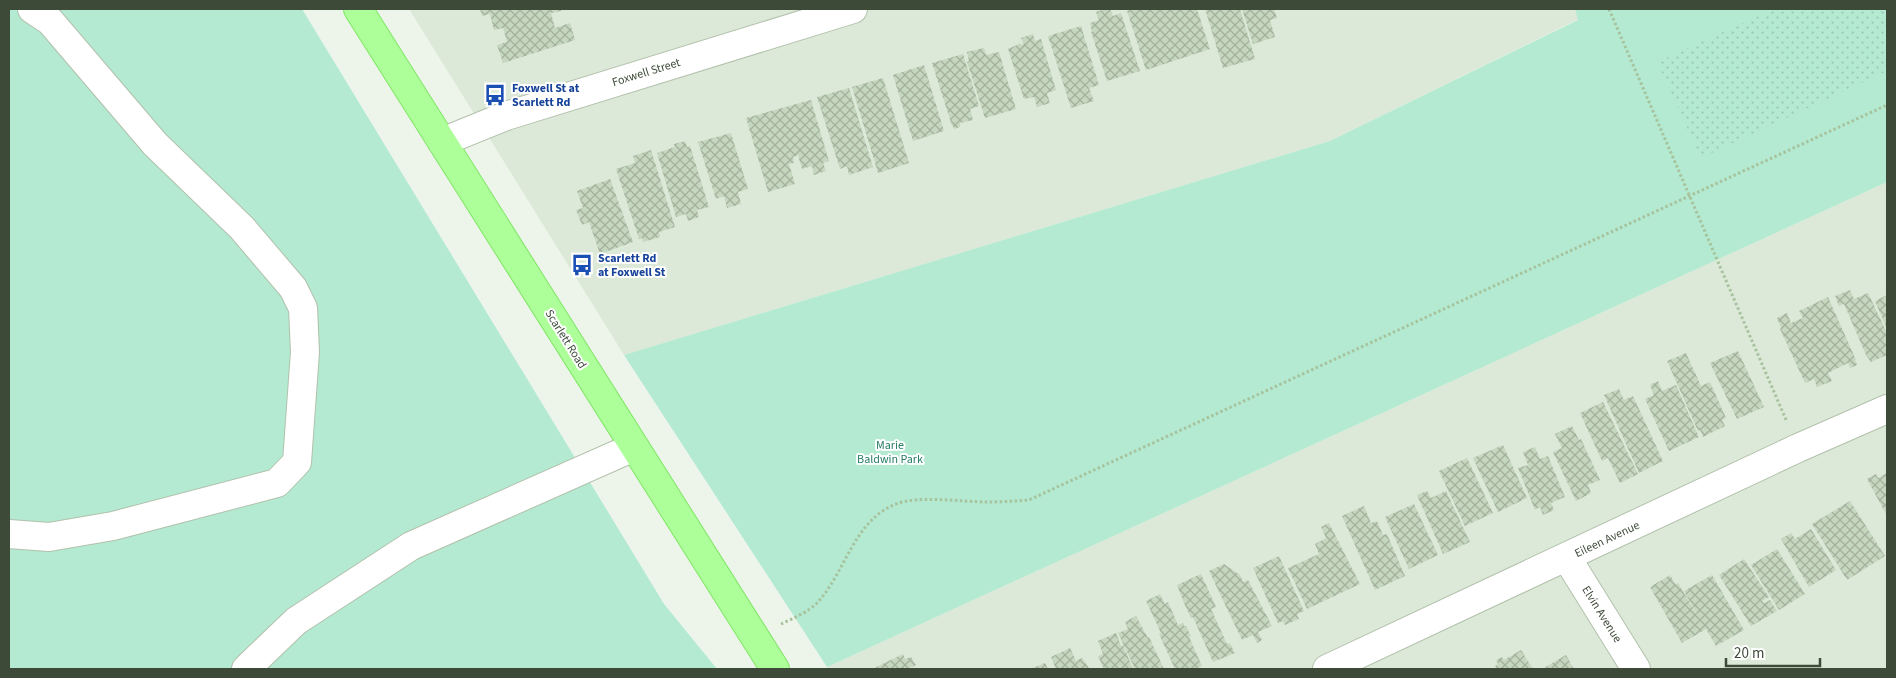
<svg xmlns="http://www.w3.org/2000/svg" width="1896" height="678" viewBox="0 0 1896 678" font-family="'Source Sans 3',sans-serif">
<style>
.residential{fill:#dce9d8}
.green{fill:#b3ead1}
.garden{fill:url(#garden-dots)}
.building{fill:url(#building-cross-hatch)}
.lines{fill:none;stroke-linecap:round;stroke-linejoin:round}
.minor-casing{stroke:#b2c1ac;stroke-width:30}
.major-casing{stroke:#81e667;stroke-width:30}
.path{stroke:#a7c39d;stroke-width:3;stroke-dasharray:2.5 2.5;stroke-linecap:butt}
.minor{stroke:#fff;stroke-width:28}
.major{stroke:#adff9a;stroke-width:28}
.labels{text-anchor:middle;stroke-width:4;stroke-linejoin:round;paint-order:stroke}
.street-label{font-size:12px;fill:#3d4a38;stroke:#fff}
.transit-label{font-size:12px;font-weight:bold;fill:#164399;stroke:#fff;text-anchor:start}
.park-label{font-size:12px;fill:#297e66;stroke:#fff}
</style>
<defs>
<pattern id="garden-dots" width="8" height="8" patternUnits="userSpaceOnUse" patternTransform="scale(1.25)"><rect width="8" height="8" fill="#b3ead1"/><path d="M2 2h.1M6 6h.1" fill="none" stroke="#9bcab4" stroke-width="1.8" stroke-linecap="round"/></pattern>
<pattern id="building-cross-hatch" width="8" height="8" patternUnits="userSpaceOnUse" patternTransform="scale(1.25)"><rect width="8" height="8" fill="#c6d7bf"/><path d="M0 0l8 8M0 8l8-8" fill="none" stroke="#a2b09c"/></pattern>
</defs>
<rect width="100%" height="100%" fill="#edf5ea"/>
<g class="residential">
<path d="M409 9H1599L1330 141 624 355Z"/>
<path d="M1887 182V669H829L827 667Z"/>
</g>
<g class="green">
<path d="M9 9H302L664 604 717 669H9Z"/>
<path d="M1575 9H1887V182L827 667 624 355 1330 141 1578 20Z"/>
</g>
<path class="garden" d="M1774 9H1887V71L1701 158 1657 62Z"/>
<g class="building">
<path d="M480 9H561V11L551 13 555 28 570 23 575 40 503 63 497 45 507 42 503 28 494 30 490 14 482 16Z"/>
<path d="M1105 9H1110L1113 16 1121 13 1140 71 1107 81 1091 32H1092L1090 23 1099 20 1096 12Z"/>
<path d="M1133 9H1197L1210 49 1146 70 1127 11Z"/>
<path d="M1205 9H1240L1255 59 1223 68Z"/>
<path d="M1242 9H1274L1277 18 1270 20 1275 37 1253 44Z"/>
<path d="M1081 26 1099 85 1089 88 1094 101 1071 108 1048 36Z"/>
<path d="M1033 34 1035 41 1041 39 1056 90 1047 93 1050 103 1037 107 1034 97 1024 99 1008 49 1021 43V45L1024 44 1021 38Z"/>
<path d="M984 48 986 55 999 52 1016 109 985 118 967 62 969 61 967 52Z"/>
<path d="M963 54 979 106 970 109 973 120 960 123V127L954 129 953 126H952L932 63Z"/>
<path d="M924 65 944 131 913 141 893 75Z"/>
<path d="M883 78 909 163 878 173 852 87Z"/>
<path d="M849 88 873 167 849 175 847 166 840 169 817 97Z"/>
<path d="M811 100 829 161 823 163 826 171 814 175 812 166 802 169 798 155 793 157 794 163 789 164 795 184 768 192 746 118Z"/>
<path d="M731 133 748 189 738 192 741 204 727 208 724 196 716 199 698 142Z"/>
<path d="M685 141 687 147 690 146 709 207 697 210 699 217 688 221 686 214 676 217 657 153 675 147 674 144Z"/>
<path d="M651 150 675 227 659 232 660 237 643 242 642 238 639 239 616 169 635 163 633 156Z"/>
<path d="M610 179 633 242 600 254 589 222 582 225 576 210 583 208 577 191Z"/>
<path d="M1850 290 1854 299 1868 293 1887 333V355L1871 362 1866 355 1844 304 1839 306 1835 296Z"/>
<path d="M1887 295V329L1875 301Z"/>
<path d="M1828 297 1856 360H1855L1857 365 1850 368 1848 363 1828 373 1832 381 1817 387 1814 379 1805 383 1780 329 1781 328 1777 318 1787 313 1791 323 1803 318 1799 311Z"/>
<path d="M1738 351 1764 407 1737 419 1710 363Z"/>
<path d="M1686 353 1701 386 1710 382 1726 418 1722 420 1725 426 1703 437 1700 430 1698 431 1667 361Z"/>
<path d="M1658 381 1662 391 1676 385 1699 437 1669 451 1645 399 1654 395 1650 385Z"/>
<path d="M1619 389 1624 400 1633 396 1663 461 1639 473 1604 395Z"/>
<path d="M1603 402 1638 474 1620 483 1608 458 1602 461 1580 413Z"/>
<path d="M1572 426 1579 440 1581 439 1600 480 1588 485 1591 493 1576 501 1553 452 1562 448 1555 434Z"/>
<path d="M1503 445 1527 498 1498 512 1473 458Z"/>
<path d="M1535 447 1540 459 1548 456 1565 497 1551 503 1554 510 1543 515 1540 507 1535 510 1518 468 1528 465 1523 452Z"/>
<path d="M1467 458 1493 513 1465 526 1439 471Z"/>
<path d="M1887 473V516L1867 479 1876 474 1878 478Z"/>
<path d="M1427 491 1431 498 1446 491 1470 542 1443 554 1417 495Z"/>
<path d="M1850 501 1885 556 1847 580 1812 524Z"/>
<path d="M1414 504 1438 555 1409 569 1385 517Z"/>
<path d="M1364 506 1371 523 1377 521 1383 535 1387 534 1405 576 1375 590 1342 516Z"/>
<path d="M1329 523 1360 584 1307 609 1288 568 1319 554 1315 544 1326 538 1321 527Z"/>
<path d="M1811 529 1836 570 1809 587 1781 539 1791 533 1795 539Z"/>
<path d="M1777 549 1805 594 1779 610 1751 565Z"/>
<path d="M1279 556 1304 611 1297 614 1299 619 1285 625 1283 621 1278 623 1253 568Z"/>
<path d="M1744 559 1769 597 1762 601 1764 603 1770 600 1777 611 1751 626 1719 575Z"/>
<path d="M1224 564 1240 575 1243 582 1248 580 1272 626 1258 632 1262 640 1257 643 1253 635 1242 640 1209 571Z"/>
<path d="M1201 574 1216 607 1211 609 1227 644 1230 643 1235 653 1213 662 1193 617 1191 618 1184 603 1177 585Z"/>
<path d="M1670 575 1676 585 1678 583 1702 623 1684 591 1712 575 1744 630 1716 646 1706 629 1682 643 1650 587Z"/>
<path d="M1160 594 1165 604 1168 602 1178 625 1183 623 1184 626H1186L1191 636 1189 637 1202 666 1196 669H1175L1159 634 1161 633 1146 601Z"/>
<path d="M1136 616 1148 638 1149 637 1164 669H1135L1118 633 1128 629 1125 622Z"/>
<path d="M1116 633 1121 646 1123 645 1133 669H1104L1098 656 1103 654 1098 641Z"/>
<path d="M1070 648 1076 661 1082 658 1090 669H1056L1051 657Z"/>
<path d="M1521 650 1533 669H1497L1495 666 1498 664 1496 660 1502 657 1504 660Z"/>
<path d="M903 654 905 659 911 657 916 665 909 668 910 669H872Z"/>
<path d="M1566 655 1574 669H1542Z"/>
<path d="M1045 663 1048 669H1030Z"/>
</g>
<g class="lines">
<g class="minor-casing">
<g id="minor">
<path d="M442 142 506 116 853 9"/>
<path d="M9 534 49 537 113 526 277 483 297 462 305 352 303 308 293 288 242 228 155 144 50 21 32 9"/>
<path d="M1567 558 1636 669"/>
<path d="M246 669 296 621 411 546 634 447"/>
<path d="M1327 669 1798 448 1887 409"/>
</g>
</g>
<g class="major-casing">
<path id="major" d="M358 9 775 669"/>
</g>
<g class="path">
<path d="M1609 9 1787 422"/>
<path d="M781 624C792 619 808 612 817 603 846 572 853 521 896 504 919 495 962 502 987 502 1001 502 1015 501 1029 500L1887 105"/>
</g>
<use href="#minor" class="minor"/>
<use href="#major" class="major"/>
</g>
<defs>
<g id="bus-bare" transform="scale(1.725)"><path d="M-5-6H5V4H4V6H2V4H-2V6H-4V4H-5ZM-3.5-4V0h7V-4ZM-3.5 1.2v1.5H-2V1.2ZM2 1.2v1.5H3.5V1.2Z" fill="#1a4fb4" stroke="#fff" stroke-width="2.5" paint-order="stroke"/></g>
</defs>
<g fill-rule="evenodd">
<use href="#bus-bare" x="495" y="95"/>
<use href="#bus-bare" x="582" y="265"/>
</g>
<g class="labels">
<g class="street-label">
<text transform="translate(646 72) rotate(-17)" y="4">Foxwell Street</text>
<text transform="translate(566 339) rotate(58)" y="4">Scarlett Road</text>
<text transform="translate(1607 539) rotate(-25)" y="4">Eileen Avenue</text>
<text transform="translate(1602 614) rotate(58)" y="4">Elvin Avenue</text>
</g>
<g class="transit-label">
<text x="512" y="92">Foxwell St at<tspan x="512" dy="14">Scarlett Rd</tspan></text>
<text x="598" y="262">Scarlett Rd<tspan x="598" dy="14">at Foxwell St</tspan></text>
</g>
<g class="park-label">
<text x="890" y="449">Marie<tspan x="890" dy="14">Baldwin Park</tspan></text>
</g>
</g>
<rect width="1896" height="678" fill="none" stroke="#3d4a38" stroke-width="20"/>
<path d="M1726 658v8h94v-8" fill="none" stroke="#3d4a38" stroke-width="2.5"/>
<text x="1734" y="658" font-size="15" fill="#3d4a38" stroke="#ffffff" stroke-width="4" paint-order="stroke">20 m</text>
</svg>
